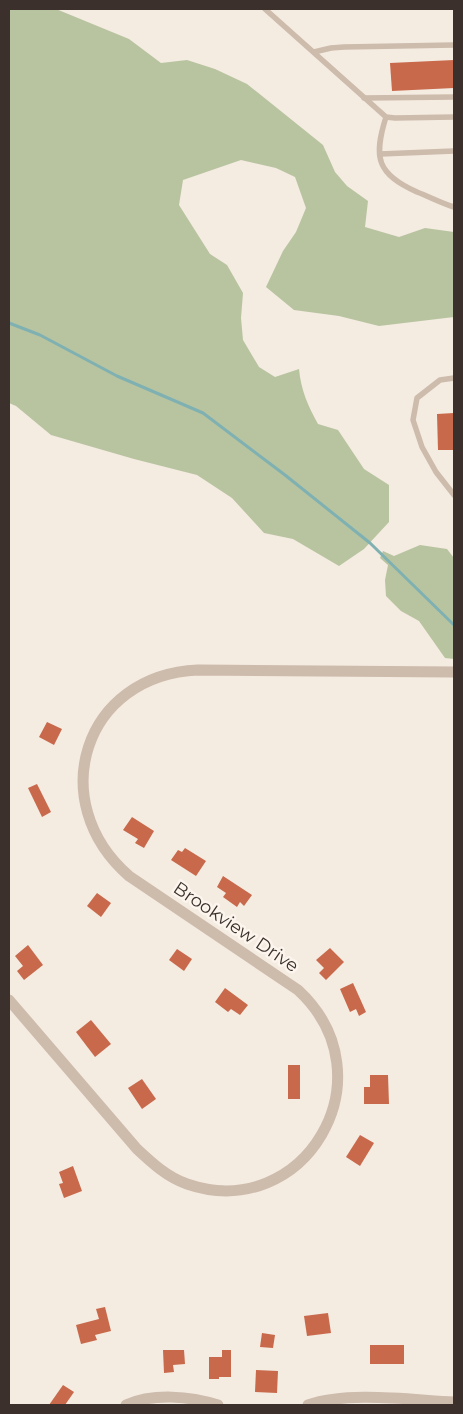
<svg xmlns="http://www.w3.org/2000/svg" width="463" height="1414" viewBox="0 0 463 1414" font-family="Montserrat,sans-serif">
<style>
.green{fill:#b8c4a0}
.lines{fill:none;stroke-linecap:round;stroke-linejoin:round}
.stream{stroke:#7fb0b2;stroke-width:3}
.building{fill:#c8694b}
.service{stroke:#cdbbac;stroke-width:5.5}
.minor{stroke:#cdbbac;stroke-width:11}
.labels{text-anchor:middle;stroke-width:5;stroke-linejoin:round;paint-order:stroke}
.street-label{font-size:18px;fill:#3b302b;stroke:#fbf5ee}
</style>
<rect width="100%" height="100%" fill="#f4ebe1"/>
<g class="green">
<path d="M9 9H56L129 39 161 63 187 60 215 69 247 84 323 145 335 172 347 186 368 201 365 227 399 237 425 228 454 232V317L379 326 339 316 294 310 266 287 283 251 296 232 306 208 295 177 276 168 241 160 183 180 179 205 210 254 227 265 243 293 241 318 243 340 259 367 275 377 299 369C301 390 308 406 318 424L338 430 364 469 389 485V522L364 549 339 566 293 539 264 533 232 498 197 475 134 459 51 435 16 406 9 403Z"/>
<path d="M420 545 447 549 454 558V659L445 658 419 621 401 611 386 596 385 580 388 565 380 558 383 551 394 556Z"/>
</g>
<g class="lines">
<path class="stream" d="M9 323 40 335 117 376 203 413 285 475 370 543 454 625"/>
</g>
<g class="building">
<path d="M454 60V88L392 91 390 63Z"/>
<path d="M454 413V450H438L437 414Z"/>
<path d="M47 722 62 729 54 745 39 737Z"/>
<path d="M37 784 51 812 42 817 28 788Z"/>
<path d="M132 817 154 831 144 848 135 843 138 839 123 830Z"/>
<path d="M185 848 206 861 196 876 171 860 178 850 182 852Z"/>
<path d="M223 876 252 895 244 906 240 902 237 907 223 897 226 893 217 887Z"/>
<path d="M97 893 111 903 101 917 87 906Z"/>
<path d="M28 945 43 965 24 980 17 971 23 966 15 956Z"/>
<path d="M330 948 344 962 326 980 319 973 324 968 316 960Z"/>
<path d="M177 949 192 959 184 971 169 960Z"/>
<path d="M353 983 366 1012 359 1016 356 1009 350 1012 340 989Z"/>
<path d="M225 988 248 1005 240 1015 231 1009 228 1012 215 1002Z"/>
<path d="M91 1020 111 1044 95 1057 76 1032Z"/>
<rect x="288" y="1065" width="12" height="34"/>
<path d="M370 1075H388L389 1104H364V1087H370Z"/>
<path d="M142 1079 156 1099 142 1109 128 1088Z"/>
<path d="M360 1135 374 1143 360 1166 346 1157Z"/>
<path d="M73 1166 82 1191 64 1198 59 1184 63 1183 59 1172Z"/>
<path d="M105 1307 111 1331 95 1335 97 1340 81 1344 76 1325 99 1319 96 1309Z"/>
<path d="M328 1313 331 1333 307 1336 304 1316Z"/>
<path d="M262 1333 275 1335 273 1348 260 1347Z"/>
<rect x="370" y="1345" width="34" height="19"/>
<path d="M163 1350H184L185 1364 173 1365 174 1372 164 1373Z"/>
<path d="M222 1350H231V1377H219V1379H209V1357H222Z"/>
<path d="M256 1370 278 1371 277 1393 255 1392Z"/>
<path d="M63 1385 74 1392 65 1405H49Z"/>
</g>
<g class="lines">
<g class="service">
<path d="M265 9 386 117 395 118 454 117"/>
<path d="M314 52 331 48 344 47 454 45"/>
<path d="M364 98 454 97"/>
<path d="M386 117C373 158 377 174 417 192 430 197 441 203 454 207"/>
<path d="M380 154 454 151"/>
<path d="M454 378 440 380 417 398 413 420 422 447 436 472 454 495"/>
</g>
<g class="minor">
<path d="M9 1000 137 1149C152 1163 167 1177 187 1184 304 1224 392 1077 298 990L129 876C44 802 83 675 198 670L454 672"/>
<path d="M126 1405C153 1393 190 1396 218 1405"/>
<path d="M308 1405C349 1391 411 1400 454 1402"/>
</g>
</g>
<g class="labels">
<g class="street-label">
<text transform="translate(236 927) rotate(34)" y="6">Brookview Drive</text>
</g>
</g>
<rect width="463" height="1414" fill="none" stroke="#3b302b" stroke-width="20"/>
</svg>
